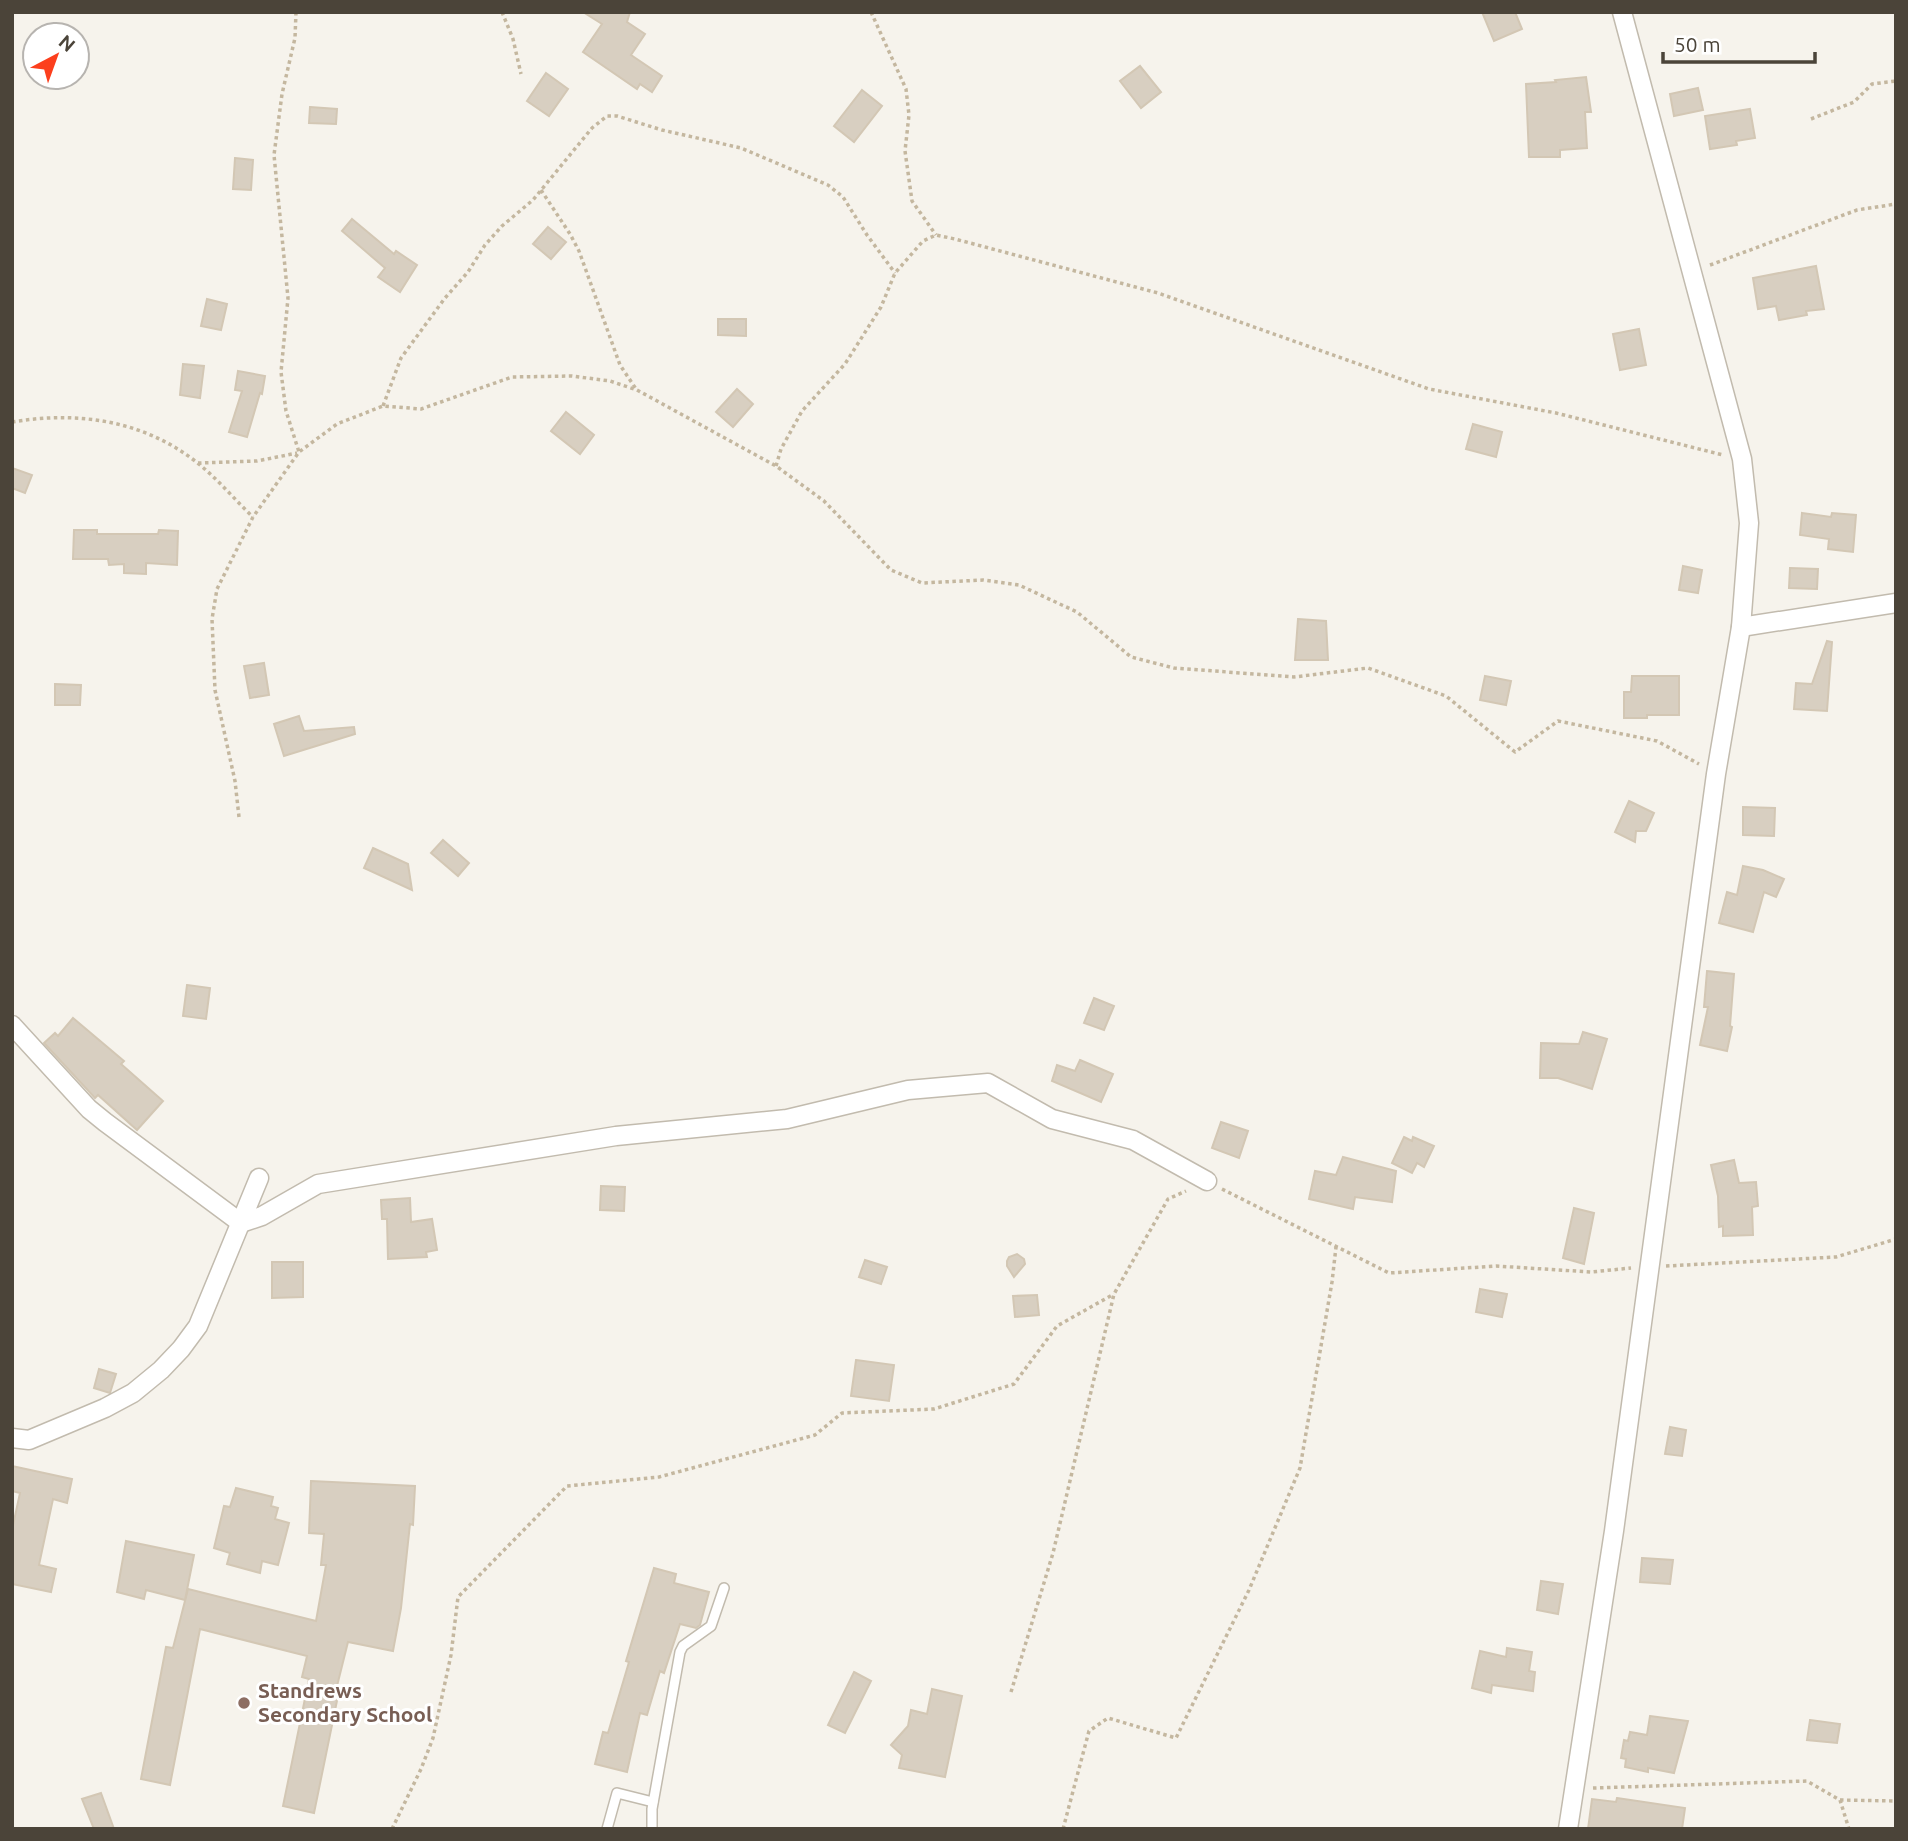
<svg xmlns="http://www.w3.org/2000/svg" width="1908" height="1841" viewBox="0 0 1908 1841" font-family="Ubuntu,sans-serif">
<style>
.building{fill:#d8cfc1;stroke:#d3c7b4;stroke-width:2}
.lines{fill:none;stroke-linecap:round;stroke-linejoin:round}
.lane-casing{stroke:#c2bbae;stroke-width:12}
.street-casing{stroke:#c2bbae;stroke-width:21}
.path{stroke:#c4b79f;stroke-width:3.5;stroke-dasharray:3.5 3.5;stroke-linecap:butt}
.lane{stroke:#fff;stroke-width:9}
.street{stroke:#fff;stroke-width:18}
.education-dot{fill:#8d6e63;stroke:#fff;stroke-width:2.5}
.labels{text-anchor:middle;stroke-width:6;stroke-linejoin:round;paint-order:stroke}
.education-label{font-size:21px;font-weight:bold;fill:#785e54;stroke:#fff;text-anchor:start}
</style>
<rect width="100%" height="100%" fill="#f6f3ec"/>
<g class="building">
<path d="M583 12H630L627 22 645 34 631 55 662 76 652 92 640 84 637 89 583 52 602 24Z"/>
<path d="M1482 12H1515L1522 29 1494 41Z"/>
<path d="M1140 66 1161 92 1141 108 1120 81Z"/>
<path d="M546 73 568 89 549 116 527 101Z"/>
<path d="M1586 77 1591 112H1585L1587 148 1560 150V157H1529L1526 84 1556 82 1555 80Z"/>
<path d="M1698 88 1703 110 1674 116 1670 94Z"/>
<path d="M862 90 882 106 854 142 834 126Z"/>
<path d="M310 107 337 109 336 124 309 123Z"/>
<path d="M1750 109 1755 138 1736 141 1737 145 1710 149 1705 116Z"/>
<path d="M235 158 253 160 251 190 233 189Z"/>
<path d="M352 219 394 254 396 251 417 265 400 292 378 277 385 268 342 231Z"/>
<path d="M548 227 566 242 551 259 533 244Z"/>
<path d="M1816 266 1824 309 1806 311 1807 315 1779 320 1776 306 1758 309 1753 278Z"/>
<path d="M207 299 227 304 221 330 201 326Z"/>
<path d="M718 319H746V336L718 335Z"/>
<path d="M1639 329 1646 365 1620 370 1613 334Z"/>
<path d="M183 364 204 366 200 398 180 395Z"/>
<path d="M238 371 265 376 262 394 260 393 247 437 229 432 242 391 235 390Z"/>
<path d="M737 389 753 404 733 427 716 412Z"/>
<path d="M566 412 594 435 580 454 551 431Z"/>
<path d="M1473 424 1502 432 1496 457 1466 449Z"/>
<path d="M12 468 32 475 25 493 12 488Z"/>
<path d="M1802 513 1831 517 1832 513 1856 515 1853 552 1828 549 1829 539 1800 535Z"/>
<path d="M74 530H97V534H158L159 530 178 531 177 565 146 563V574L124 573V564L109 565 108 559H73Z"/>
<path d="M1683 566 1702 570 1698 593 1679 590Z"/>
<path d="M1790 568 1818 569 1817 589 1789 588Z"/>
<path d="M1298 619 1326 621 1328 660H1295Z"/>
<path d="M1827 641 1832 642 1827 711 1794 709 1796 683 1812 684Z"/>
<path d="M264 663 269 695 250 698 244 666Z"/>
<path d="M1485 676 1511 681 1506 705 1480 700Z"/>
<path d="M1632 676H1679V715H1647V718H1624V692H1631Z"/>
<path d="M55 684 81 685 80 705H55Z"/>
<path d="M299 716 304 731 354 727 355 734 284 756 274 724Z"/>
<path d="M1629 801 1654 813 1646 831H1636L1635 842 1615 832Z"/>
<path d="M1743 807 1775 808 1774 836 1743 835Z"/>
<path d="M443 840 469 863 458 876 431 853Z"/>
<path d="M373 848 408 864 412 890 364 868Z"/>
<path d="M1743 866 1763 870 1784 879 1776 897 1764 892 1753 932 1719 923 1727 892 1737 895Z"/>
<path d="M1707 971 1734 974 1730 1026 1732 1027 1727 1051 1700 1045 1708 1007H1704Z"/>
<path d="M187 985 210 988 206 1019 183 1016Z"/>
<path d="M1094 998 1114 1006 1104 1030 1084 1023Z"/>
<path d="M73 1018 124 1061 121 1064 163 1101 137 1130 98 1095 95 1098 44 1043 55 1033 58 1036Z"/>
<path d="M1583 1032 1607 1039 1592 1089 1558 1078H1540L1541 1043 1579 1044Z"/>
<path d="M1080 1060 1113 1074 1101 1102 1052 1081 1057 1065 1075 1071Z"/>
<path d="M1221 1122 1248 1131 1239 1158 1212 1148Z"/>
<path d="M1404 1137 1412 1141 1413 1137 1434 1146 1424 1167 1417 1163 1412 1173 1392 1163Z"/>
<path d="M1343 1157 1396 1171 1392 1202 1355 1197 1353 1209 1309 1199 1315 1171 1336 1175Z"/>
<path d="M1734 1160 1739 1183 1756 1182 1758 1206 1752 1207 1753 1235 1723 1236V1226L1719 1227 1718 1196 1711 1165Z"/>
<path d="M601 1186 625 1187 624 1211 600 1210Z"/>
<path d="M410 1198 411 1222 432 1219 437 1250 426 1252 427 1257 388 1259 387 1219H382L381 1200Z"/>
<path d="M1574 1208 1594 1213 1584 1264 1563 1258Z"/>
<path d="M1017 1254 1024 1259 1025 1264 1014 1277 1007 1266V1261L1009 1257Z"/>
<path d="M865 1260 887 1267 881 1284 859 1277Z"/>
<path d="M272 1262H303V1297L272 1298Z"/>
<path d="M1480 1289 1507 1294 1502 1317 1476 1312Z"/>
<path d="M1037 1295 1039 1315 1015 1317 1013 1296Z"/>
<path d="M856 1360 894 1365 889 1401 851 1396Z"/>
<path d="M99 1369 116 1374 110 1393 94 1388Z"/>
<path d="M1670 1427 1686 1430 1682 1456 1665 1454Z"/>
<path d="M12 1466 72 1479 67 1503 53 1499 39 1565 56 1569 51 1592 12 1584V1530L20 1493 12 1491Z"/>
<path d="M311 1481 415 1486 413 1525 410 1524 401 1608 393 1651 348 1642 336 1690 339 1691 314 1813 283 1806 309 1679 302 1677 307 1656 200 1629 170 1785 141 1779 166 1647 173 1648 188 1589 316 1621 326 1565H321L324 1534 309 1533Z"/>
<path d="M236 1488 273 1497 271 1506 278 1508 275 1519 289 1523 278 1565 262 1561 260 1573 227 1564 230 1553 214 1548 224 1506 230 1507Z"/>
<path d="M126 1541 194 1555 185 1600 146 1590 144 1599 117 1592Z"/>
<path d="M1642 1558 1673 1560 1670 1584 1640 1582Z"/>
<path d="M654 1568 676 1574 674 1583 709 1592 700 1625 696 1628 680 1624 664 1673 660 1671 647 1715 640 1713 627 1772 595 1764 603 1732 608 1733 629 1662 626 1661Z"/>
<path d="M1541 1581 1563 1584 1558 1614 1537 1610Z"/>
<path d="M1507 1648 1532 1652 1529 1671 1535 1672 1533 1691 1492 1685 1491 1693 1472 1688 1480 1651 1506 1657Z"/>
<path d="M854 1672 871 1681 845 1733 828 1725Z"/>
<path d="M932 1689 962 1696 945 1777 899 1768 902 1755 891 1745 908 1726 911 1710 927 1714Z"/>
<path d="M1650 1716 1688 1721 1674 1773 1648 1768V1772L1625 1767 1626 1759 1621 1758 1624 1740 1628 1741 1630 1732 1647 1735Z"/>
<path d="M1810 1720 1840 1724 1837 1743 1807 1740Z"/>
<path d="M101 1793 114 1829H94L82 1799Z"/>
<path d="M1617 1798 1685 1808 1682 1829H1588L1592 1799 1616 1802Z"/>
</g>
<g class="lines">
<g class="lane-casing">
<g id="lane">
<path d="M607 1829 617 1793 653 1802"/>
<path d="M652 1829V1809L680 1652 683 1646 711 1626 724 1588"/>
</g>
</g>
<g class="street-casing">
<g id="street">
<path d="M1741 627 1896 603"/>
<path d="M12 1025 89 1109 105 1122 241 1223 262 1216 318 1184 616 1136 787 1119 908 1090 988 1083 1052 1119 1133 1140 1207 1181"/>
<path d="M12 1438 29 1440 105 1408 133 1393 161 1370 181 1349 198 1326 259 1178"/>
<path d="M1568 1829 1614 1531 1716 774 1741 627 1749 523 1742 459 1622 12"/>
</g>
</g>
<g class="path">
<path d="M296 12 295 38 282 94 274 155 288 298 281 372 286 411 299 452"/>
<path d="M502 12 513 39 521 74"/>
<path d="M871 12 906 89 909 115 905 151 912 201 936 235"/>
<path d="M1811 119 1854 102 1872 84 1896 81"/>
<path d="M541 190 570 234 579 251 620 365 636 389"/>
<path d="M1710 265 1857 210 1896 204"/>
<path d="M383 406 401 358 445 298 468 272 485 245 502 226 533 200 592 128 607 116H617L662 130 741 148 828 185 843 197 867 235 895 273"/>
<path d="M12 422C77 411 142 420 195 461 216 477 234 499 253 517"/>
<path d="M198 463 257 461 297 453"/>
<path d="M776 466 781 449 802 411 845 364 881 307 895 273 923 241 936 235 955 239 1158 293 1429 389 1556 413 1723 455"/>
<path d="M239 817 235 781 215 690 212 619 217 589 253 517 299 452 337 424 383 406 421 409 512 377 572 376 610 381 637 390 776 466 824 501 891 570 922 583 983 580 1019 585 1077 612 1131 657 1174 668 1294 677 1368 668 1446 696 1515 752 1558 721 1657 741 1699 764"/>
<path d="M1222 1189 1389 1273 1496 1266 1591 1272 1631 1268"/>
<path d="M1666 1266 1836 1257 1896 1239"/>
<path d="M1011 1692 1053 1553 1114 1294 1168 1199 1186 1191"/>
<path d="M1593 1788 1807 1781 1840 1800 1849 1829"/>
<path d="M1840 1800 1896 1801"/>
<path d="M392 1829 421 1769 433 1738 451 1655 458 1597 567 1486 659 1477 815 1435 842 1413 934 1409 1014 1384 1057 1326 1114 1294"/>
<path d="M1063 1829 1089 1731 1108 1718 1176 1738 1249 1590 1300 1468 1332 1282 1336 1247"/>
</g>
<use href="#lane" class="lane"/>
<use href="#street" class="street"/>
</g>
<circle class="education-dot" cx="244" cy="1703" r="7"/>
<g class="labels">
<g class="education-label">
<text x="258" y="1698">Standrews<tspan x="258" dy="24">Secondary School</tspan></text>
</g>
</g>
<rect width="1908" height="1841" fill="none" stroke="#4b4439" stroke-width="28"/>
<g transform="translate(56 56) rotate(41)"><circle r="33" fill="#ffffff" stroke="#b7b4b0" stroke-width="2"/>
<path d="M0-5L12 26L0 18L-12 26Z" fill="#fc3f1d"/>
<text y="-10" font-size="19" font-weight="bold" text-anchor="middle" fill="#4b4439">N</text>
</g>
<path d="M1663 52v10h152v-10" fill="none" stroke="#4b4439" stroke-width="3.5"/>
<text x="1674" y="52" font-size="21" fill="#4b4439" stroke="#ffffff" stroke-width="5" paint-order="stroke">50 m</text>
</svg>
